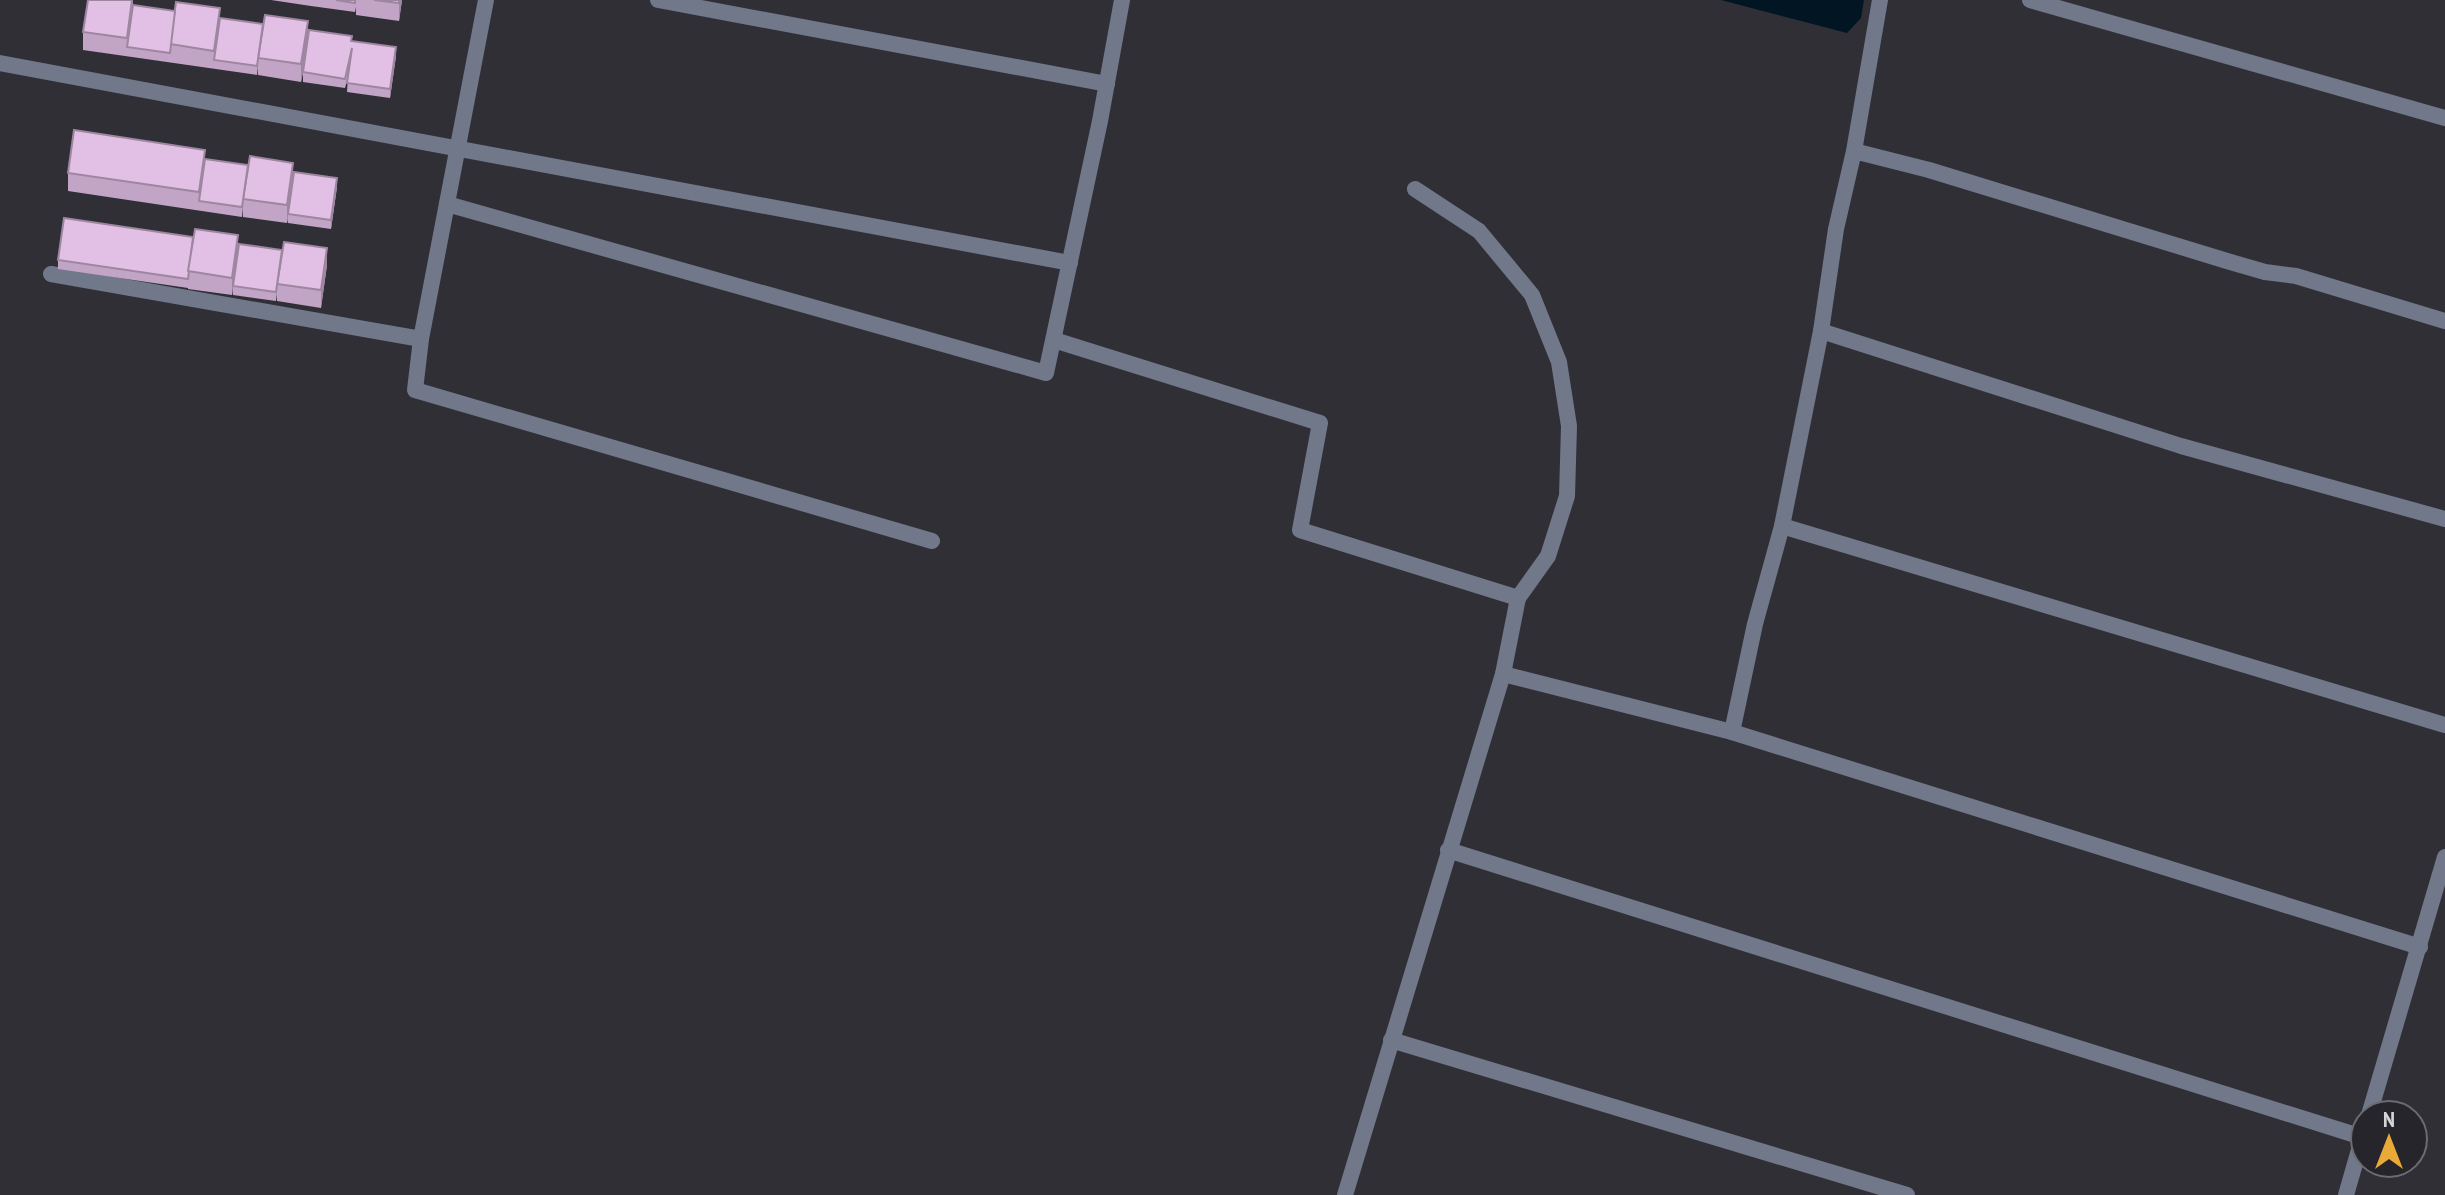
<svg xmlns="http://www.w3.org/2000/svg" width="2445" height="1195" viewBox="0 0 2445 1195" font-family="'PT Sans Narrow',sans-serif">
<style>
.water{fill:#011622}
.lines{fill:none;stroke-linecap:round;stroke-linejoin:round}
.street{stroke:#70788a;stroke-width:16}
.wall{fill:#c2a5c6}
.shaded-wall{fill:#9e86a1}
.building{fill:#e2c0e6;stroke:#9e86a1;stroke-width:2}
</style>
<rect width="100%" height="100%" fill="#302f36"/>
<path class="water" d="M1721 0H1864L1861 18 1847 33Z"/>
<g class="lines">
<g class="street">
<path d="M658 0 1107 84"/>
<path d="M2030 0 2445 118"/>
<path d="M0 63 1070 263"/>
<path d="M1854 151 1880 0"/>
<path d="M447 204 1046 373 1100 121 1122 0"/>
<path d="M51 274 421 339 486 0"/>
<path d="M1821 331 2181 446 2445 519"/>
<path d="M421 339 415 390 932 541"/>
<path d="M1054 340 1320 423 1300 530 1518 598"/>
<path d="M1782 526 2445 725"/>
<path d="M1503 674 1732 732 2420 947"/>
<path d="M1732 732 1755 624 1782 526 1821 331 1836 229 1854 151 1929 170 2227 261 2265 272 2296 276 2445 321"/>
<path d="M1448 850 2362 1137"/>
<path d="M1391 1040 1907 1195"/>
<path d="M2369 1115 2445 857"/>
<path d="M1345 1195 1503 674 1518 598 1548 556 1567 496 1569 426 1559 362 1532 295 1479 231 1415 189"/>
<path d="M2346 1195 2365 1129"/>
</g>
</g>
<g class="wall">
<path d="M133 0V5L220 18 308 34 352 41 396 56 390 98 347 92 348 77 345 88 303 82V73L301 82 258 75V66L257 75 83 50V32Z"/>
<path d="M271 0H402L399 21 356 15V7L355 12 311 6V1V6Z"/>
<path d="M205 163 293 176 337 187 331 229 288 223V218L287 223 243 217V207L242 217 68 191V173Z"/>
<path d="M238 235 232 295 188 289V284V288L58 269V260L193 237Z"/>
<path d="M327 265 321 308 277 301V293L276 301 233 295V286Z"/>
</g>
<g class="shaded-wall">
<path d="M399 0H402L399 21Z"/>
<path d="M308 21V39L301 82V64Z"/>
<path d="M396 47V56L390 98V89Z"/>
<path d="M293 163V181L287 223V205Z"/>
<path d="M337 178V187L331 229V220Z"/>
<path d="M238 235V253L232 295V278Z"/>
<path d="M327 248V265L321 308V290Z"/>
</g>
<g class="building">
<path d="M88 0H132L127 38 83 32Z"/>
<path d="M336 0H355V3Z"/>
<path d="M374 0H399V3Z"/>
<path d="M176 2 220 8 214 51 170 44Z"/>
<path d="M133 5 175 11 170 53 127 47Z"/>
<path d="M265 15 308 21 301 64 258 58Z"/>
<path d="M220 18 263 24 257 66 214 60Z"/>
<path d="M309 30 352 36 351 41 396 47 390 89 347 83 352 48 345 79 303 72Z"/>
<path d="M74 130 205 150 199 192 68 173Z"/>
<path d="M250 156 293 163 287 205 243 199Z"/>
<path d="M205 159 248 165 242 207 199 201Z"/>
<path d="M294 172 337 178 331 220 288 214Z"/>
<path d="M64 218 193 237 188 279 58 260Z"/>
<path d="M195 229 238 235 232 278 188 271Z"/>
<path d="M284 242 327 248 321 290 277 284Z"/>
<path d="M239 244 282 250 276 292 233 286Z"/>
</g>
<g transform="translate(2389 1139)"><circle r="38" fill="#26252c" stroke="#6c6b71" stroke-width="2"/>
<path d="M0-6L14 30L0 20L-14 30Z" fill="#e9aa38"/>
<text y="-12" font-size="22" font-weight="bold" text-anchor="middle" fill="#d5d5d9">N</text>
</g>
</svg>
